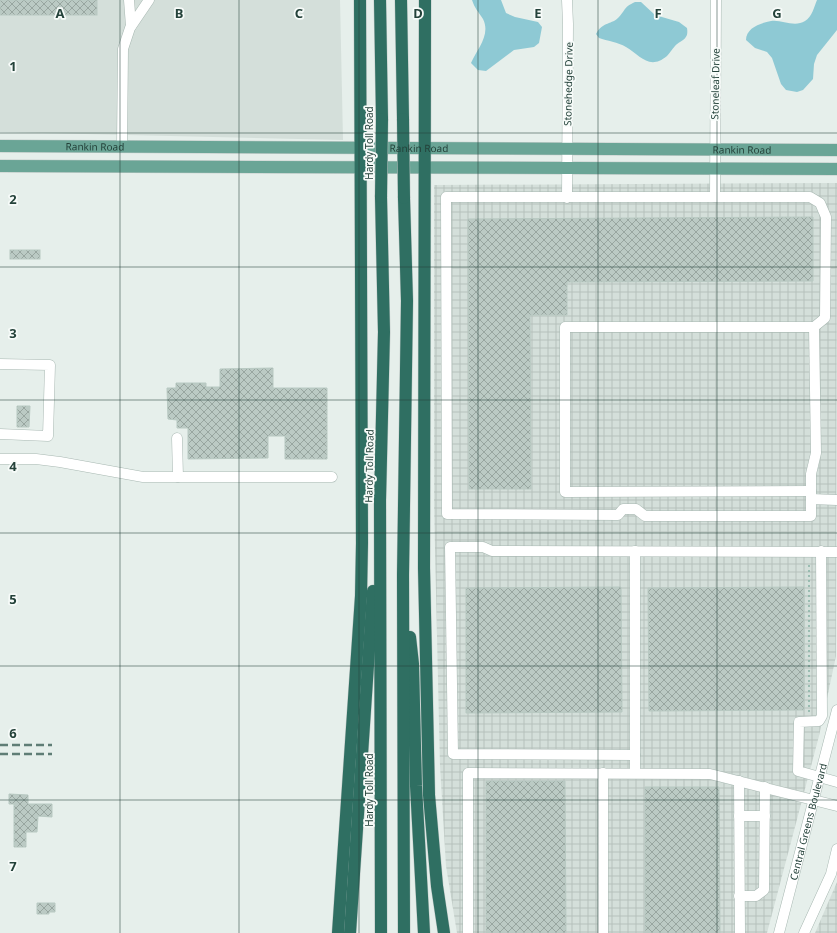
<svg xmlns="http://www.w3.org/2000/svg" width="837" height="933" viewBox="0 0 837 933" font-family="'Noto Sans',sans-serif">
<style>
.built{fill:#d4dfda}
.industrial{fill:url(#industrial-grid)}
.water{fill:#8ec9d4}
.building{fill:url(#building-cross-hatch);stroke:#b8c9c2}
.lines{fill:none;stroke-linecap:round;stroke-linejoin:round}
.minor-casing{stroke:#a8b8b2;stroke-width:11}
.major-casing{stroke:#c2cac8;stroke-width:13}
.highway-casing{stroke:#c2cac8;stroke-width:13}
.path{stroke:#86b3a5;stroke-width:1.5;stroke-dasharray:2 3;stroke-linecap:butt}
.minor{stroke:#fff;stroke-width:10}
.major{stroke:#6aa596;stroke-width:12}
.highway{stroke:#2f6f62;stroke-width:12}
.rail{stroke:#5f7d75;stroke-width:2.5;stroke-dasharray:8 4;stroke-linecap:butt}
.highway-bridge-casing{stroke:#c2cac8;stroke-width:13;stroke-linecap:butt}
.highway-bridge{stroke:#2f6f62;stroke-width:12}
.grid{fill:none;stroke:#24423a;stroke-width:1;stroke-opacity:0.55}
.labels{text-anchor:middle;stroke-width:3.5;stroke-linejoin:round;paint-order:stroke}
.street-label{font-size:10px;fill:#24423a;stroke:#f7fbf9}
.grid-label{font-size:13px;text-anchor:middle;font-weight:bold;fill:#24423a;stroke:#f7fbf9;stroke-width:3.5;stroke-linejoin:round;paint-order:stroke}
</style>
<defs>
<pattern id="industrial-grid" width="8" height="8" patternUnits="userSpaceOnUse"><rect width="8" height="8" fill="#d4dfda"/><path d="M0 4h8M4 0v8" fill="none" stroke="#b6c1bc"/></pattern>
<pattern id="building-cross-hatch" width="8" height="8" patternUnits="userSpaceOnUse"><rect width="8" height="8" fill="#bbcac4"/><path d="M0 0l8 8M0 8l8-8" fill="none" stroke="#98a6a0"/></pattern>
</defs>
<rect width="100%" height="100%" fill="#e6efeb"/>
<path class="built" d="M0 0H340L343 140 0 132Z"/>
<g class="industrial">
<path d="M837 183 836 656 819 736 767 933H457L446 866 440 766 434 505V185Z"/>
<path d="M837 882V933H815Z"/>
</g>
<g class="water">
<path d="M472 0H501L506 13 515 17 538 22 542 27 539 43 534 47 514 50 486 71 478 70 471 63C477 49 491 35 483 19 478 11 475 9 472 0Z"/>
<path d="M817 0H837V30L817 55 814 64 813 79 803 90 797 92 786 90 781 84 772 58 767 52 755 48 746 40C746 28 760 23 771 21 781 19 794 28 805 21 812 17 814 7 817 0Z"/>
<path d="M635 2H641L655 15 679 22 687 28C689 40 682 39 675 46 672 49 670 53 667 56 649 71 640 55 626 47 618 42 607 41 599 38L596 34C603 21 612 25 619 17 627 8 623 8 635 2Z"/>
</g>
<g class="building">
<rect x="0" y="0" width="97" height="15"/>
<path d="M813 217V281L567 282V315H530L531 489H469L468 219Z"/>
<rect x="10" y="250" width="30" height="9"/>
<path d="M273 368V388H327V459H285V436H268V458L188 459V428H177V420L168 419 167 388H176V383H206V387H220V369Z"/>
<path d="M17 406H30L29 427H17Z"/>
<path d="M621 587 622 712 466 713V588Z"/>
<path d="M804 587V710L649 711 648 588Z"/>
<path d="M486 781H565L566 933H486Z"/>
<path d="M645 787H719L720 933H645Z"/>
<path d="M9 794 28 795V804H52V817L38 816 37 832H26V847H14V804H9Z"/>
<path d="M37 903H55V912H49V914H37Z"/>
</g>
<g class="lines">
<g class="minor-casing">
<g id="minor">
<path d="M129 0 131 26"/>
<path d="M567 0 568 24 567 198"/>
<path d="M716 0 715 197H446L447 514 618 515 623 509H636L645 516H811V499L837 500"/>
<path d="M122 146 123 49 130 28 149 0"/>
<path d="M715 197H810L820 203 826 217 825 318 814 327 816 453 811 474V497"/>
<path d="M0 364 50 365 48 436 0 434"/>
<path d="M177 438 178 477"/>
<path d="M0 459H36L60 462 143 477H332"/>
<path d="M811 491 565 492V327H814"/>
<path d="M635 551V773"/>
<path d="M821 551 822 716 819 721 799 722 798 771 837 782"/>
<path d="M635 755 453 754 450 547H483L492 551 837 552"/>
<path d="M739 781 740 933"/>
<path d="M739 816H765"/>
<path d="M739 896H756L764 890 765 787"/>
<path d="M468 933V773L710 774 837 806"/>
<path d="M603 933V773"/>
<path id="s1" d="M779 933 837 710"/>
<path d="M804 933 831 874 837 849"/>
</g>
</g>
<g class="major-casing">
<g id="major">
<path id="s2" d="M0 146 837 150"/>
<path d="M0 166 837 169"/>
</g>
</g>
<g class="highway-casing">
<g id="highway">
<path d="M380 0 382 119"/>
<path d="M401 0 403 119"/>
<path d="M425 0 424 568 429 795 437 886 444 933"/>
<path d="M410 637 413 664 416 786 424 933"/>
<path d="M338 933 361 596 362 543 360 0"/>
<path d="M350 933 373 591"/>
<path d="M381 933 380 500 384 332 381 197"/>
<path d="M404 933 403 575 407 301 404 198"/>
</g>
</g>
<path class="path" d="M809 712V562"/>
<use href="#minor" class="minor"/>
<use href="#major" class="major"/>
<use href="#highway" class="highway"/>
<g class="rail">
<path d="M0 745H52"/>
<path d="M0 754H52"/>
</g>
<g class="highway-bridge-casing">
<g id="highway-bridge">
<path d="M403 119 404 198"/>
<path d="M381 197 382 119"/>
</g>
</g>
<use href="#highway-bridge" class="highway-bridge"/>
</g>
<path class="grid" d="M120 0V933M239 0V933M359 0V933M478 0V933M598 0V933M717 0V933M0 133H837M0 267H837M0 400H837M0 533H837M0 666H837M0 800H837"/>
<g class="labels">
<g class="street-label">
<text transform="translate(568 84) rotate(-89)" y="4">Stonehedge Drive</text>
<text transform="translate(715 84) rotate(-89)" y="4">Stoneleaf Drive</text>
<text transform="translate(369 143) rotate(-90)" y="4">Hardy Toll Road</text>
<text dy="4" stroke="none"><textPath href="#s2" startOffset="95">Rankin Road</textPath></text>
<text dy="4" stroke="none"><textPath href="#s2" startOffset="419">Rankin Road</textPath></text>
<text dy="4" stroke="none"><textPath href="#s2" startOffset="742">Rankin Road</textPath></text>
<text transform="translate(369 466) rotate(-89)" y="4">Hardy Toll Road</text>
<text transform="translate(369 790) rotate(-90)" y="4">Hardy Toll Road</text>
<text dy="4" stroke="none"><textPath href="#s1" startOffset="115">Central Greens Boulevard</textPath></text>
</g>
</g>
<g class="grid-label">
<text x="60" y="18">A</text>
<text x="179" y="18">B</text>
<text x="299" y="18">C</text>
<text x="418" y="18">D</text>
<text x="538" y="18">E</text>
<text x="658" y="18">F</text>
<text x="777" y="18">G</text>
<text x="13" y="71">1</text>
<text x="13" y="204">2</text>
<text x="13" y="338">3</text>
<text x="13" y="471">4</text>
<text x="13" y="604">5</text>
<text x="13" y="738">6</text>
<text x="13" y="871">7</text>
</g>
</svg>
